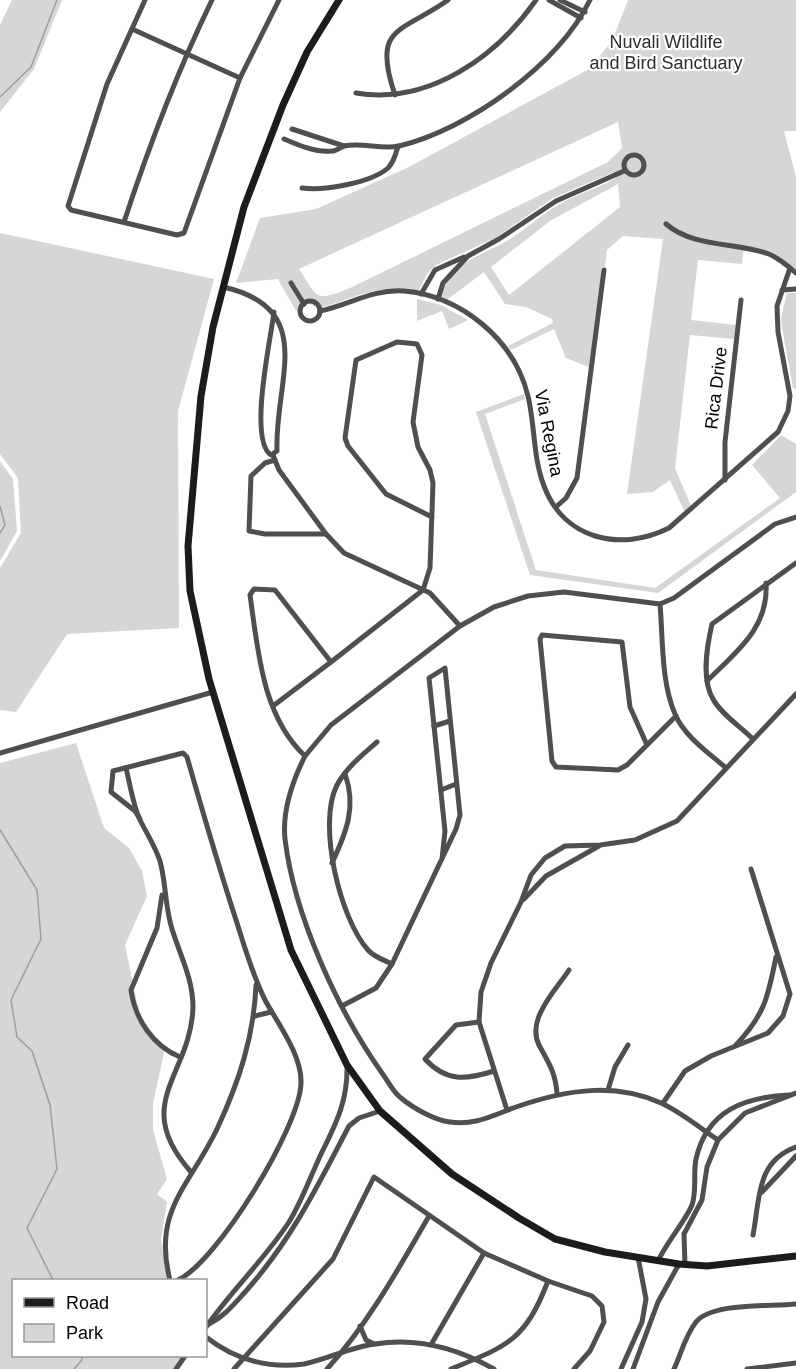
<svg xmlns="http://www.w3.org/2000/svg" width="796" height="1369" viewBox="0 0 796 1369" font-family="Arial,sans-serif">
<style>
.green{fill:#d6d6d6;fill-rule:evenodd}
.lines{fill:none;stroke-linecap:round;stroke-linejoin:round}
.stream{stroke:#9d9d9d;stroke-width:1.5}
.street{stroke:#4f4f4f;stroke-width:5}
.secondary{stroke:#1c1c1c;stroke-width:7}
.labels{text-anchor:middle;stroke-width:4.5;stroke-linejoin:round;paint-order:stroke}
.park-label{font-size:18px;fill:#2d2d2d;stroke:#fff}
.street-label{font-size:18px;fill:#000;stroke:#fff}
</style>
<rect width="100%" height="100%" fill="#fff"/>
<g class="green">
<path d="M12 0H62L34 69 0 112V25Z"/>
<path d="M628 0H796V131H784L796 177V269L768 251 744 246 742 264 698 260 691 320 736 325 734 339 690 335 675 468 691 506 684 511 670 480 653 492 627 494 663 239 623 236 607 250 605 267H602L589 367 566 358 554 329 511 350 508 346 553 323 552 319 526 307 505 304 484 272 448 299 440 296C454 262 475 258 505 242 523 232 539 216 558 205 576 194 597 189 616 178L614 172 553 198 495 238 436 265 427 274 418 292C372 284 361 296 320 308L302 301 296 311 278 279 236 283 260 218 316 209 409 167 589 69 612 41ZM618 122 622 148 608 162 348 289C314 302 318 298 299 269ZM618 184 620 207 509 295 491 267 550 221Z"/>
<path d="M0 233 214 279 178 411 179 628 67 634 16 712 0 710V568L21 533 18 478 0 454Z"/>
<path d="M787 293H796V389L793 388 782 328 781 318Z"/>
<path d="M417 299 441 305 468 320 449 329 442 311 417 321Z"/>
<path d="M524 394 525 399 485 414 536 570 655 588 780 498 752 465 781 435 796 444V492L658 593 530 575 476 412Z"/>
<path d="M0 461 13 479 17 531 0 561Z"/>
<path d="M76 743 104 828 129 848 142 871 147 896 125 945 142 1026 165 1048 153 1104V1130L167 1179 157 1194 167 1202 161 1240 170 1280H14V1356H183L178 1369H0V763Z"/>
</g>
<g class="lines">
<g class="stream">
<path d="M0 97 31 67 57 0"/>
<path d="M0 506 5 525 0 533"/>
<path d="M0 830 37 890 41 939 11 1000 17 1037 32 1051 50 1105 57 1169 27 1228 53 1280"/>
<path d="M74 1369 82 1360 81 1356"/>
</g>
<g class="street">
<path d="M145 0 107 84 68 206 71 210 177 235 184 233 240 78 279 0"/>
<path d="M549 0 581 18"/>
<path d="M560 0 585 12"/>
<path d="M132 29 240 78"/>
<path d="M356 93C429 105 496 57 536 0"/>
<path d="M395 95C371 25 402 33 448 0"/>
<path d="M292 129 344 146"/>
<path d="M284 139C298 145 316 153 332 151 337 151 340 147 344 146 362 142 382 150 399 146 469 129 558 65 590 0"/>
<circle cx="634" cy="165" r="10"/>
<path d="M302 188C323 191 371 183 388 168 394 162 396 153 398 146"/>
<path d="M124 222C149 146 177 72 212 0"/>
<path d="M666 224C694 248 736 242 769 254 780 259 787 265 796 273"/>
<path d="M291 283 304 304"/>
<path d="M223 287C319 308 274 382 277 451L271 455C248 440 271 338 274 312"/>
<path d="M782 290 796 289"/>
<path d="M421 294 435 270 464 257"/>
<path d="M438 299 443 283 468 256 499 239 556 201 624 171"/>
<circle cx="310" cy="311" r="10"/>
<path d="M320 311C349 305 372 289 404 291 461 296 514 339 528 396 535 425 533 458 544 486 564 540 621 552 669 528L778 432 788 411 790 396 778 332 777 306 790 268"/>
<path d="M273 455 279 470 326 534 344 553 430 593 460 626"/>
<path d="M275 460 265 463 251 476 249 531 265 534H326"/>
<path d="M725 480V442L741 300"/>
<path d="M557 506 566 498 577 478 604 270"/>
<path d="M432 517 386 494 348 446 345 438 356 360 397 342 417 344 422 355 413 422 418 447 430 470 433 483 430 568 423 590 331 662 275 590 254 589 250 595C258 650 262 716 305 756 292 782 282 810 285 839 294 915 338 1011 382 1073 388 1081 393 1092 401 1098 413 1108 434 1120 450 1122 476 1126 495 1114 519 1106 566 1090 614 1082 661 1103 681 1112 700 1128 718 1140"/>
<path d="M660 604C663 639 661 682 675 714 684 736 709 753 726 768"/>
<path d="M707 681C736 652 769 628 766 583"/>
<path d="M273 706 331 662"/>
<path d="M434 726 450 721"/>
<path d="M753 739C741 727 721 714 713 699 701 679 707 646 712 624L796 563"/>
<path d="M647 745 630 707 622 642 542 635 540 639 552 761 556 767 618 770 627 765 676 716"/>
<path d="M0 753 213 692"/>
<path d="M305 756 331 725 460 626 494 607 528 596 564 592 660 604 674 598 775 524 796 517"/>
<path d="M126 768C130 784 133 805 140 820 147 834 155 846 160 861 166 883 165 907 172 929 180 955 193 979 193 1007 191 1076 130 1103 191 1172"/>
<path d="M441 790 456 784"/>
<path d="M140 819 135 811 111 792 113 771 183 753 187 757C203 813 219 868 237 923 245 949 253 976 265 1000 278 1024 302 1055 301 1083 300 1127 217 1262 178 1280"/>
<path d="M332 863C346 833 357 807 345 774"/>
<path d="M162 895 157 928 131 990C135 1019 153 1046 180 1057"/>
<path d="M524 899 546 876 599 846"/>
<path d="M392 964 456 829 460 815 445 668 429 678 445 831 442 859"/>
<path d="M342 1006 376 988 392 964C384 960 374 957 368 950 340 919 317 824 337 785 346 768 362 755 377 742"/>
<path d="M255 1016 271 1012"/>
<path d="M479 1022 456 1025 425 1059C446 1082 466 1080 494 1071"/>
<path d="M736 1045C765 1014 768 997 776 957"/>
<path d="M608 1090 615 1067 628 1045"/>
<path d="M557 1093C555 1071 549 1064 539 1045 526 1019 556 990 569 970"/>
<path d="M663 1103 685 1071 711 1056 768 1033 783 1016 790 994 751 869"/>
<path d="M507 1110 479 1022 481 992 491 963 521 902 531 875 545 858 565 846 600 845 635 840 677 821 796 694"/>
<path d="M762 1192 796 1156"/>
<path d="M753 1235C760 1199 756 1161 796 1147"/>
<path d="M658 1261C666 1243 686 1220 692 1205 697 1191 693 1174 696 1159 707 1110 745 1097 790 1095"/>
<path d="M685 1265 684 1234 702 1200 707 1167 718 1140 745 1113 796 1093"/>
<path d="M170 1280C152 1210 190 1186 217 1129 239 1082 254 1036 256 985"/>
<path d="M209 1324C225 1316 234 1304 246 1291 292 1239 317 1187 349 1126L359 1118 380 1111"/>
<path d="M360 1326 366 1340 374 1344"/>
<path d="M206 1327C231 1291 264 1260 289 1222 302 1201 311 1175 322 1152 337 1122 348 1099 347 1065"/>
<path d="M206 1337C234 1359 268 1369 304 1364 328 1359 351 1347 375 1344 418 1337 457 1348 494 1369"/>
<path d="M432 1343 484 1253"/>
<path d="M176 1369 185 1356"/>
<path d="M234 1369 333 1259 374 1177 484 1253 548 1281 592 1296 602 1306 604 1322 590 1351 574 1369"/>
<path d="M327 1369C368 1324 399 1268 429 1216"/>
<path d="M451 1369C507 1346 525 1341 548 1281"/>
<path d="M621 1369 642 1322 646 1299 638 1257"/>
<path d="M633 1369 658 1302 679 1264"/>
<path d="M674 1369C681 1354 685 1336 696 1322 712 1302 771 1307 796 1304"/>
<path d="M747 1369 796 1363"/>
</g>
<path class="secondary" d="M339 0 307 52 283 105 244 207 213 327 201 396 188 546 190 591 209 679 291 950 347 1065 380 1111 452 1174 519 1218 555 1239 605 1252 679 1264 707 1266 796 1256"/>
</g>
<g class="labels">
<g class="park-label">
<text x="666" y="48">Nuvali Wildlife<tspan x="666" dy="21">and Bird Sanctuary</tspan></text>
</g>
<g class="street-label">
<text transform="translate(716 388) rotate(-83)" y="6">Rica Drive</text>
<text transform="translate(549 433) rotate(79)" y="6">Via Regina</text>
</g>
</g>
<rect x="12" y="1279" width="195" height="78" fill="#ffffff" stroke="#999999" stroke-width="1.5"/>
<rect x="24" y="1298" width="30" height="9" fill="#1c1c1c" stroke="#999999" stroke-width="1.5"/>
<text x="66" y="1309" font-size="18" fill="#000000">Road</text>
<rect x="24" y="1324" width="30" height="18" fill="#d6d6d6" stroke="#999999" stroke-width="1.5"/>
<text x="66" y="1339" font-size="18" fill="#000000">Park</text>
</svg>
